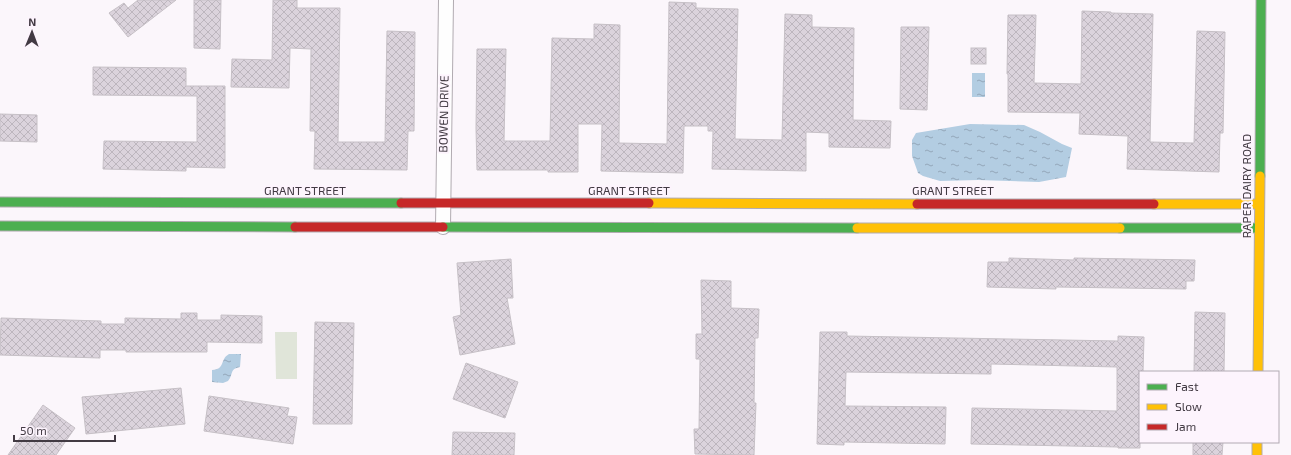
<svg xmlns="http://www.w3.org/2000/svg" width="1291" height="455" viewBox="0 0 1291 455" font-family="'Exo 2',sans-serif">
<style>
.green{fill:#e0e5d9}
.water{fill:url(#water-ripples)}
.building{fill:url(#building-cross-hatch);stroke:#c6c0c6}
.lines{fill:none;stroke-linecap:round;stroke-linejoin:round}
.street-casing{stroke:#b1abb1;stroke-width:16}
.fast-casing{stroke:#b1abb1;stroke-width:11}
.slow-casing{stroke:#b1abb1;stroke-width:11}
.jam-casing{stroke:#b1abb1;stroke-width:11}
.street{stroke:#fefefe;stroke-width:14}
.fast{stroke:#4caf50;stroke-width:9}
.slow{stroke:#ffc107;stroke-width:9}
.jam{stroke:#c62828;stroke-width:9}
.labels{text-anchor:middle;stroke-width:4;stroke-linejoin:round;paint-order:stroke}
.street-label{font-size:12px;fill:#423a43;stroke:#fdf4fd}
</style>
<defs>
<pattern id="water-ripples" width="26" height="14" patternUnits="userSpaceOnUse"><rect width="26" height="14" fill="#b3cde2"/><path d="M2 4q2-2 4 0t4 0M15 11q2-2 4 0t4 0" fill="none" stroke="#93a7b9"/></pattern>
<pattern id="building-cross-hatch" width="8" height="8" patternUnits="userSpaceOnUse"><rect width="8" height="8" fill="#dbd3dc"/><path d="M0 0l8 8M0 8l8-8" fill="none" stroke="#bdb6be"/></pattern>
</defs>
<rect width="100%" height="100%" fill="#fbf6fb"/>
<path class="green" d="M275 332H297V379H276Z"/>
<g class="water">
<rect x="972" y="73" width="13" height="24"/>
<path d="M970 124 1024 125 1040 132 1062 144 1072 148 1066 177 1039 182 978 180 940 181 923 176 918 173 917 170 912 156V140L916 133Z"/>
<path d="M229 354H241L240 367C229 369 234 374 228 381L223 383 212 382V370C226 369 219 360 229 354Z"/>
</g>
<g class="building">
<path d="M138 0H176L128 37 109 13 124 3 128 8Z"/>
<path d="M194 0H221L220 49 194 48Z"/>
<path d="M273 0H297V8H340L338 142H385L387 31 415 32 414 131H408L407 170 314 169 315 131H310L311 49 290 48 289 88 231 87 232 59 272 60Z"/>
<path d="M669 2 696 3V8L738 9 735 139 782 140 785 14 812 15V27L854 28 853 120 891 121 890 148 829 147V133L806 132V171L712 169 713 131H708V126H684L683 173 601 171 602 124H578V172H548V170H477L476 128 477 49H506L504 141H550L552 38 594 39V24L620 25 619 143 667 144Z"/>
<path d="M1082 11 1111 12V13L1153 14 1150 142 1194 143 1197 31 1225 32 1223 133H1220L1219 172 1127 169 1128 136 1079 134 1080 113 1008 112V74H1007L1008 15H1036L1034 83 1081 84Z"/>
<path d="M901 27H929L927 110 900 109Z"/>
<rect x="971" y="48" width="15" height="16"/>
<path d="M93 67 186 68V86H225V168L186 167V171L103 169 104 141 197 142V96L93 95Z"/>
<path d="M0 114 37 115V142L0 141Z"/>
<path d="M1009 258 1074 260V258L1195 260 1194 281H1186V289L1056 287V289L987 287 988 262H1009Z"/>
<path d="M511 259 513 298H507L515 344 460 355 453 317 461 315 457 263Z"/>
<path d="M701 280 731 281V308L759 309 758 338H755L754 403H756L754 455 695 454 694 429H699L700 359H696V334H702Z"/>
<path d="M1195 312 1225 313 1224 372H1194Z"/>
<path d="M181 313H197V320H221V315L262 316V343L207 342V352H126V350H100V358L0 355 1 318 101 321V324H125V318L181 319Z"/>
<path d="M315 322 354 323 352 424H313Z"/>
<path d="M820 332H847V336L1118 341V336L1144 337 1143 372H1140V448H1118V447L971 444 972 408 1117 411V367L991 364V374L846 372 845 406 946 407 945 444 844 442V445L817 444Z"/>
<path d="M466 363 518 382 505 418 453 399Z"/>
<path d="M181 388 185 424 86 434 82 397Z"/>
<path d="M209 396 289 408 287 416 297 417 293 444 204 431Z"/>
<path d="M43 405 75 428 56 455H8Z"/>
<path d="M453 432 515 433 514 455H452Z"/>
<path d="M1193 442H1223L1222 455H1193Z"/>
</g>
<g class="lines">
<g class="street-casing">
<path id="street" d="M443 227 446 0"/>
</g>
<g class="fast-casing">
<g id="fast">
<path d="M1260 176 1261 0"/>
<path d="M0 202 401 203"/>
<path d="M0 226 295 227"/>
<path d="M443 227 857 228"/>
<path d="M1120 228H1259"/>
</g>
</g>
<g class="slow-casing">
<g id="slow">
<path d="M649 203 917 204"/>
<path d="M1154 204H1259"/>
<path d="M857 228H1120"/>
<path d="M1258 372 1260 176"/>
<path d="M1257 442V455"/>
</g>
</g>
<g class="jam-casing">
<g id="jam">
<path d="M401 203H649"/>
<path d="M917 204H1154"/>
<path d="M295 227H443"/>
</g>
</g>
<use href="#street" class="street"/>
<use href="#fast" class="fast"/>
<use href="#slow" class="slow"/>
<use href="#jam" class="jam"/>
</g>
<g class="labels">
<g class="street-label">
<text transform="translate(444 114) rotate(-89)" y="4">BOWEN DRIVE</text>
<text transform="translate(1247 186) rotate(-90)" y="4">RAPER DAIRY ROAD</text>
<text x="305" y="195">GRANT STREET</text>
<text x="629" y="195">GRANT STREET</text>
<text x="953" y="195">GRANT STREET</text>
</g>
</g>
<rect x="1139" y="371" width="140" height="72" fill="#fdf4fd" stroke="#b2aab3"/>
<rect x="1147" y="384" width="20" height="6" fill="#4caf50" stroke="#b2aab3"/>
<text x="1175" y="391" font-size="12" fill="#423a43">Fast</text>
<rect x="1147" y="404" width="20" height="6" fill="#ffc107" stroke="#b2aab3"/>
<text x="1175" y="411" font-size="12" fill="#423a43">Slow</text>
<rect x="1147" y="424" width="20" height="6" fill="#c62828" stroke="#b2aab3"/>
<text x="1175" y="431" font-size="12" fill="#423a43">Jam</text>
<g transform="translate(32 32) rotate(1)" stroke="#fdf4fd" stroke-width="3" paint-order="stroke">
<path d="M0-3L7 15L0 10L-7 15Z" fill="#423a43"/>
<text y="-6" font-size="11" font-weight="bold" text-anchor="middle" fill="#423a43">N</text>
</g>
<path d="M14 435v6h101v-6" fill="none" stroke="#423a43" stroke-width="2"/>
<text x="20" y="435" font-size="12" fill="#423a43" stroke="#fdf4fd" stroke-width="3" paint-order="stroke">50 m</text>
</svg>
